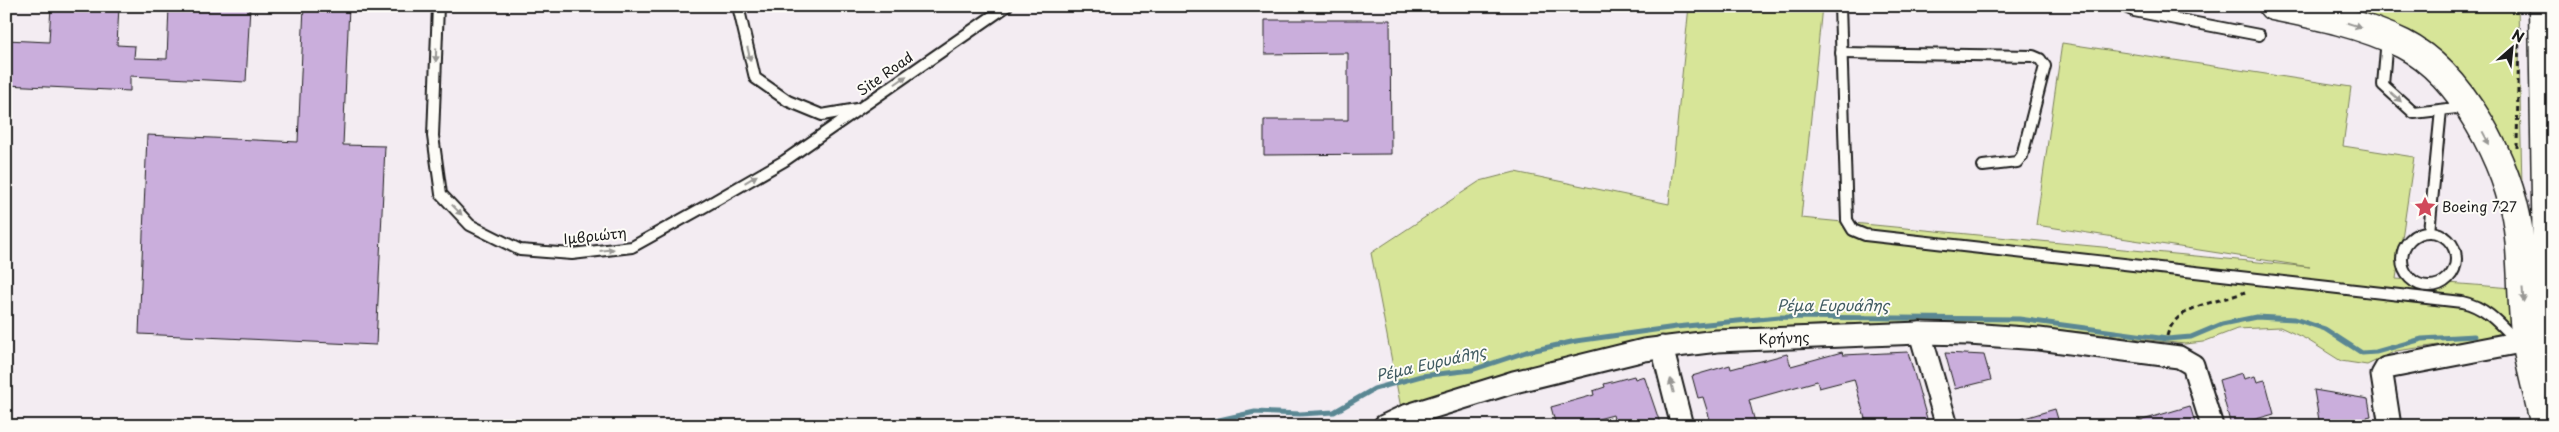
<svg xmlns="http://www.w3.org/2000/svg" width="2559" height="432" viewBox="0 0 2559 432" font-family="'Playpen Sans',sans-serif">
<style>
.green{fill:#d7e598;stroke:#7a805a}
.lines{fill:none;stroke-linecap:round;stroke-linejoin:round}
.stream{stroke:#5a8793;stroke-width:5}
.building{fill:#caaedc;stroke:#1c1c1c}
.lane-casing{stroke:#1c1c1c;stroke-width:14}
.street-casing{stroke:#1c1c1c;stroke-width:25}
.primary-casing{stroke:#1c1c1c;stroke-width:31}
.path{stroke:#1c1c1c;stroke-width:3;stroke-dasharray:5 4;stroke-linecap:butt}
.lane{stroke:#fdfcf7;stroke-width:10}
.street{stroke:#fdfcf7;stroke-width:21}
.primary{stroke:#fdfcf7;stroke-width:28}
.oneway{fill:#989794}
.labels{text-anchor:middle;stroke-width:4;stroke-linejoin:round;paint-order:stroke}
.street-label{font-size:14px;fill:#1c1c1c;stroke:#fdfcf7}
.poi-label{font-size:14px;fill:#1c1c1c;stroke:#fdfcf7;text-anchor:start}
.water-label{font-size:15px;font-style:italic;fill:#405b61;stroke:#fdfcf7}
</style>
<rect width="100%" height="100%" fill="#f3ecf2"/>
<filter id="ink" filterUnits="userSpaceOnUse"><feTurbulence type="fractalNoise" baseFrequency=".02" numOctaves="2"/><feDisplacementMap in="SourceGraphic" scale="10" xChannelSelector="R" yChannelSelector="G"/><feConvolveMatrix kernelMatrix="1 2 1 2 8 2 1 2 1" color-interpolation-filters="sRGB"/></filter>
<g filter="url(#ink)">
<g class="green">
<path d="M1689 6H1822L1801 218 2310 267 2036 225 2062 43 2351 87 2343 146 2414 157 2396 279 2513 288V330L2475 340 2396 351 2367 365 2341 361 2306 339 2280 327 2237 329 2203 342 2185 344C2127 338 2068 329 2010 326 1899 320 1786 323 1675 337 1581 349 1491 381 1401 408L1371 253 1480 181 1515 172 1669 204Z"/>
<path d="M2340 6H2518L2522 187C2507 147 2490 104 2460 73 2428 40 2382 20 2340 6Z"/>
</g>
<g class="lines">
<path class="stream" d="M1192 426 1255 412 1300 414 1334 412 1374 389 1421 376 1472 370 1526 352 1576 341 1676 327 1779 317 2019 319 2167 339 2191 337 2222 324 2256 317 2295 319 2325 329 2362 353 2376 352 2422 339 2474 336"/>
</g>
<g class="building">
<path d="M51 6H119L117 45 135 46 134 58 167 59 169 6H250L246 82 130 76V91L6 85V40L49 42Z"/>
<path d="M304 6H349L343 145 385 146 376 345 139 334 147 135 298 142Z"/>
<path d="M1265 20H1390L1391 154 1264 155V120H1348V53L1265 54Z"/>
<path d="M1842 352 1843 355 1908 352 1928 422 1915 426H1867L1854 379 1819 388 1817 381 1749 400 1756 426H1712L1703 397 1698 398 1692 376 1730 365 1731 369 1787 354 1791 366Z"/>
<path d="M1945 353 1984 355 1991 380 1955 389Z"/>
<path d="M2242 373 2244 379 2255 376 2257 382 2265 380 2274 414 2231 426 2219 380Z"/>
<path d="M1634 376 1635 379 1644 376 1661 426H1616L1613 415 1583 423V426H1556L1551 407 1594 395 1593 391 1605 387 1604 384Z"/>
<path d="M2314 390 2368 399 2371 416 2367 417 2369 426H2320Z"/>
<path d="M2190 406 2196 426H2136V422Z"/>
<path d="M2055 409 2060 426H2012L2011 422Z"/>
</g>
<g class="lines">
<g class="lane-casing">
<g id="lane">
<path d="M438 6 433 136 441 194 470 225 520 250 572 254 632 247 704 207 784 161 1007 6"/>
<path d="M738 6 755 78 788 101 822 115 857 109"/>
<path d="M1840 6 1847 220 1853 230 1865 235 2462 302C2486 307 2500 324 2517 342"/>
<path d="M2123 6 2134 11 2259 35"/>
<path d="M2387 38 2383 85 2414 113 2465 107"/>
<path d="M1841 53 2033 56 2040 59 2045 66 2022 156 2017 162 1983 166"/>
<path d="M2429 232 2441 110"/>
<circle cx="2429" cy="259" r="27"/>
</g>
</g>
<g class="street-casing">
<g id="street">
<path d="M1920 333 1947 426"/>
<path d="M1662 347 1682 426"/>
<path id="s1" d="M1384 426 1405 416 1514 382 1644 350 1717 341 1920 333 1969 334 2039 339 2179 357 2193 365 2212 426"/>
<path d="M2390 426 2382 375 2386 368 2526 341"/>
</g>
</g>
<g class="primary-casing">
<g id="primary">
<path d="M2273 6C2318 15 2362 24 2403 44 2462 74 2509 164 2518 228 2523 265 2521 304 2526 341 2531 369 2539 398 2545 426"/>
<path d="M2543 6 2549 389"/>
</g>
</g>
<g class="path">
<path d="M2517 148 2519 27"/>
<path d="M2167 336C2175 304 2219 303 2245 292"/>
</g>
<use href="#lane" class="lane"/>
<use href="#street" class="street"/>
<use href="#primary" class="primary"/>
</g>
<defs><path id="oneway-solid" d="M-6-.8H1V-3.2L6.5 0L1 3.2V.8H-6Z" transform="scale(1.25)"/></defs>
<g class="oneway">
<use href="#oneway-solid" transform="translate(2354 25) rotate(18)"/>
<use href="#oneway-solid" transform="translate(749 54) rotate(77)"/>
<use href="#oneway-solid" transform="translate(436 55) rotate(92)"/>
<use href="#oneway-solid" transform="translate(901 80) rotate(-35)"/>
<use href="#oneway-solid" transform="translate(2396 97) rotate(42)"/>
<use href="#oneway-solid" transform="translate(2486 138) rotate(62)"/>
<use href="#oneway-solid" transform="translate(751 179) rotate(-31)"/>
<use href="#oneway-solid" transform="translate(457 210) rotate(46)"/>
<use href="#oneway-solid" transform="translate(607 250) rotate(-7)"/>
<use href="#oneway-solid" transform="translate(2523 295) rotate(86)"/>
<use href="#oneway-solid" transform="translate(1672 386) rotate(-104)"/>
</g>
</g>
<defs>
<g id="sight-bare" transform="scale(1.725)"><path d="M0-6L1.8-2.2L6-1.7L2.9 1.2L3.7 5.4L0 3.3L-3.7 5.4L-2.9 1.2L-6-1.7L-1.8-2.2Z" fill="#d1495b" stroke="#fdfcf7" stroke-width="2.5" paint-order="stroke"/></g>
</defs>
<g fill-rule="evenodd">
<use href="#sight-bare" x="2425" y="207"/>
</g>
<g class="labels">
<g class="street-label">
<text transform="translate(885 74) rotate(-35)" y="5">Site Road</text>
<text transform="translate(595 236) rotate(-6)" y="5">Ιμβριώτη</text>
<text dy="5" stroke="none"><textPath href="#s1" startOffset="412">Κρήνης</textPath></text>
</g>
<g class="poi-label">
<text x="2442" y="212">Boeing 727</text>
</g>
<g class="water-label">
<text x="1833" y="311">Ρέμα Ευρυάλης</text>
<text transform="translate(1431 364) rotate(-13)" y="5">Ρέμα Ευρυάλης</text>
</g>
</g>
<rect width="2559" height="432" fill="none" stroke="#fdfcf7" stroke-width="25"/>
<rect x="12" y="12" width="2534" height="407" fill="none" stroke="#1c1c1c" stroke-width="2" filter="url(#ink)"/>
<g transform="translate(2512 48) rotate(27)" stroke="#fdfcf7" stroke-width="4" paint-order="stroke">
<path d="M0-4L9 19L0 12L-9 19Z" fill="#1c1c1c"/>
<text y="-8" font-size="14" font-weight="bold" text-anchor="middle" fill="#1c1c1c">N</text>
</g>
</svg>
